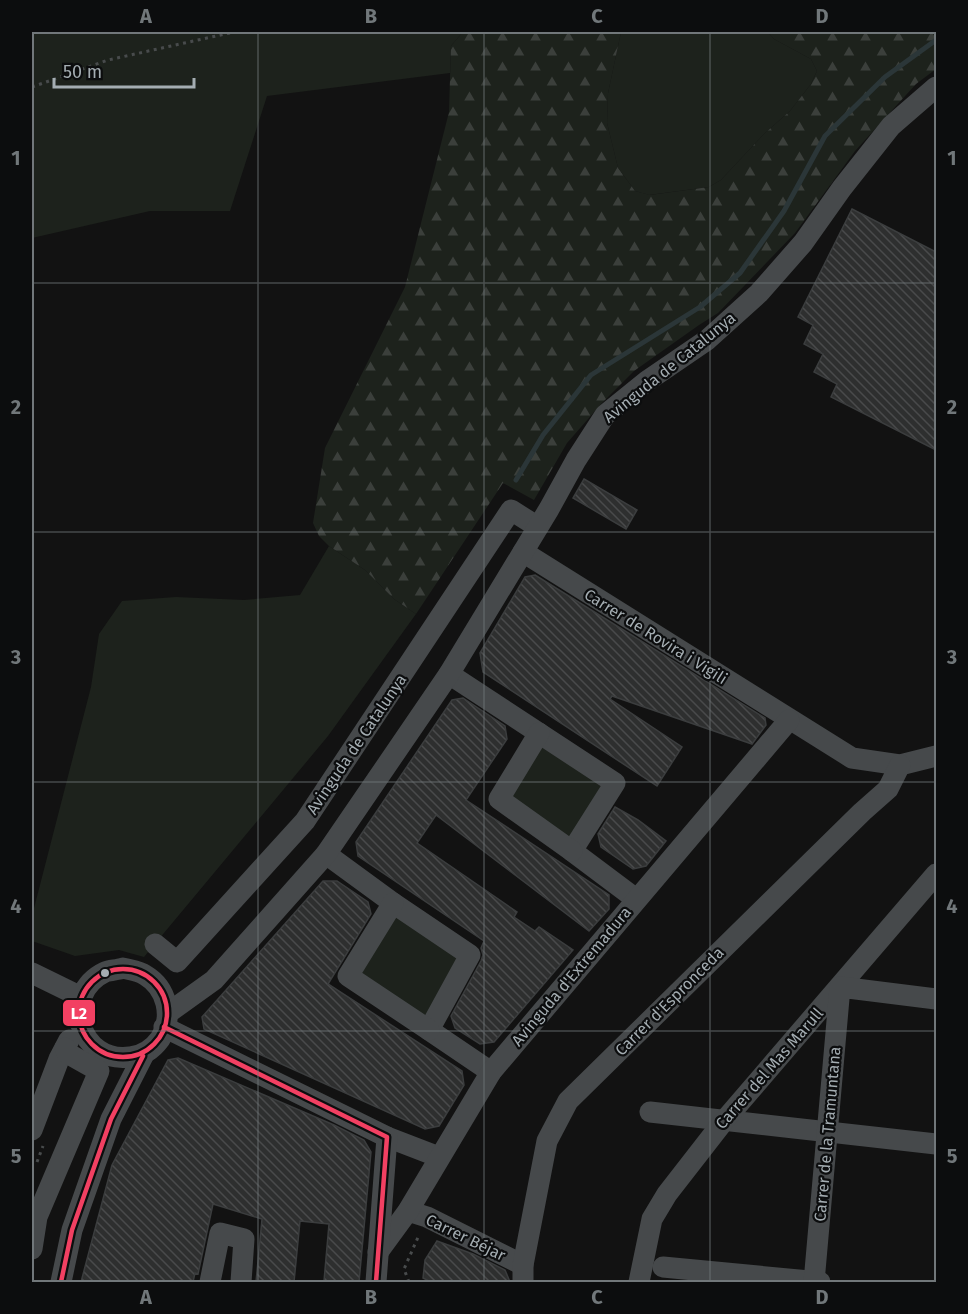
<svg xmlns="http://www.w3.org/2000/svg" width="968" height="1314" viewBox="0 0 968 1314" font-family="'Fira Sans',sans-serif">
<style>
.green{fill:#1d221c}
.forest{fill:url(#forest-firs)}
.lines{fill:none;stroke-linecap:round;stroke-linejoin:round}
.stream{stroke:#2b3638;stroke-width:5}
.building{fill:url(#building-back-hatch);stroke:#3b3d3e;stroke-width:1.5}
.path{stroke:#484b4c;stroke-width:3;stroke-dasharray:3 4.5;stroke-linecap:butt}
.minor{stroke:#46494b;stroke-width:21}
.bus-1-casing{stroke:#0c0d0e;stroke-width:9}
.bus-1{stroke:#f24062;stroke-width:4.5}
.grid{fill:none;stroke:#71777a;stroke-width:1.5;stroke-opacity:0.55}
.bus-dot{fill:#a4adb2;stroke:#0c0d0e;stroke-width:2}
.labels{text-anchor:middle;stroke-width:4.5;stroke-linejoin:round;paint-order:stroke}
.street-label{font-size:16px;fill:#a4adb2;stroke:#0c0d0e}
.line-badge{stroke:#0c0d0e;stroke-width:2}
.badge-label{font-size:16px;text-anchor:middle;font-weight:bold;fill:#fff}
.neatline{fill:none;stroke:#71777a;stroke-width:2}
.grid-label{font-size:20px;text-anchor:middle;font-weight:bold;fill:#71777a}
</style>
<defs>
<pattern id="forest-firs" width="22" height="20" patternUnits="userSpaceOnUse" patternTransform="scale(1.5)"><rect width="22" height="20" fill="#1d221c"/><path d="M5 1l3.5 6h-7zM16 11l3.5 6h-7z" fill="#3b3f3b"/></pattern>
<pattern id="building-back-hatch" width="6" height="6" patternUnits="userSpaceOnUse" patternTransform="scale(1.5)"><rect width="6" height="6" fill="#2e2f2f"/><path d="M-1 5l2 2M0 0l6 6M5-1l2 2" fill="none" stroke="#494a4b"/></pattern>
</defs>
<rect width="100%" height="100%" fill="#121212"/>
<g class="green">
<path d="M32 32H463L451 46 450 73 267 96 230 211H150L32 238Z"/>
<path d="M621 32H768L774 39 811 59 817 71 811 84 790 111 764 134 721 180 709 187 649 195 635 191 618 168 607 123 608 93Z"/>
<path d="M329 546 365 570 394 599 416 614 328 736 144 957 119 950 75 956 32 941V916L91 687 99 634 122 601 176 597 244 600 300 595Z"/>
<path d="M539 733 612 788 572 851 498 802Z"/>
<path d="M393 903 470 955 429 1030 348 976Z"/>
</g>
<path class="forest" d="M463 32H621L608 93 607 123 618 168 635 191 650 195 709 187 721 180 764 134 790 111 811 84 817 71 811 59 774 39 768 32H936V69L916 84 855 151 795 233 718 313 699 325 634 371 602 403 567 443 534 500 503 483 416 614 394 599 365 570 329 546 319 536 313 523 325 448 405 287 449 112 451 46Z"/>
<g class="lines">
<path class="stream" d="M516 480 543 435 591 375 700 307 740 273 784 211 825 136 885 77 936 40"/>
</g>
<g class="building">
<path d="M852 209 936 252V450L831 397 837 384 814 372 823 354 804 344 813 325 798 317Z"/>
<path d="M584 479 637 510 626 529 573 498Z"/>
<path d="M535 575 765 718 766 725 752 744 612 696 610 699 682 747 657 786 483 672 480 653 525 577Z"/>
<path d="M463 698 505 726 507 739 466 800 609 895V909L589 931 436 815 417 843 517 912 514 917 535 931 539 927 573 950 494 1042 480 1044 455 1028 451 1016 481 961 483 955 481 948 484 941 358 856 356 842 452 700Z"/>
<path d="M615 807 638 820 666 841 646 866 633 869 601 847 598 834Z"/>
<path d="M323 881H337L368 902 371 914 328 984 462 1071 464 1085 439 1126 425 1129 204 1029 202 1017Z"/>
<path d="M178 1058 334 1125 364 1140 371 1152 359 1282 324 1281 329 1224 300 1221 294 1282H256L262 1219 213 1204 198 1274 195 1273 193 1282H81L112 1165 168 1060Z"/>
<path d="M437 1241 473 1254 505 1270 510 1282H431L423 1278 425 1260Z"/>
</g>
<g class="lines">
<g class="path">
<path d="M32 87 108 60 234 32"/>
<path d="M37 1162 43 1146"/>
<path d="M409 1282 404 1269 419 1235"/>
</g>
<g class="minor">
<path d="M523 552 852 758 900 765 936 756"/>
<path d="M449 674 615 783 572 851 636 899"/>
<path d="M539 733 499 799 572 851"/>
<path d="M326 854 393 903 470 955 429 1030 491 1072"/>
<path d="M393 903 348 976 429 1030"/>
<path d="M155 944 177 962 305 821 511 510 538 527"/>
<path d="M123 968C130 970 139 971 145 975 167 988 174 1017 160 1039 152 1050 142 1056 130 1057 79 1064 59 994 105 972 110 970 118 970 123 968Z"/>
<path d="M32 973 81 997"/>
<path d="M168 1013 214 980 326 854 449 674 549 509 576 460 605 415 647 381 707 340 759 293 803 243 842 188 891 126 936 87"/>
<path d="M164 1027 387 1137 439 1157"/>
<path d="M650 1112 936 1144"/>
<path d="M32 1130 59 1059 69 1040"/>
<path d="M408 1211 427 1217 523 1265"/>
<path d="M32 1249 37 1217 99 1071 67 1053 65 1048"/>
<path d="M378 1252 408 1211 491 1072 789 720"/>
<path d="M663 1267 820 1282"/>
<path d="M61 1282 72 1230 111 1119 143 1056"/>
<path d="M210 1282 220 1233 244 1239 241 1282"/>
<path d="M376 1282 387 1137"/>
<path d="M523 1282V1265L547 1141 568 1101 862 812 888 789 900 765"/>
<path d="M639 1282 652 1219 667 1194 723 1122 936 874"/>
<path d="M814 1282 840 987 936 999"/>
</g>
<g class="bus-1-casing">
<g id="bus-1">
<circle cx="123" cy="1013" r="44"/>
<path d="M164 1027 387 1137 376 1282"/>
<path d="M61 1282 72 1230 111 1119 143 1056"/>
</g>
</g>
<use href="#bus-1" class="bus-1"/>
</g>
<path class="grid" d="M258 32V1282M484 32V1282M710 32V1282M32 283H936M32 532H936M32 782H936M32 1031H936"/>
<circle class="bus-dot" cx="105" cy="973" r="5"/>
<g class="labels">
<g class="street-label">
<text transform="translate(669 367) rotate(-39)" y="6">Avinguda de Catalunya</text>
<text transform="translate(656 636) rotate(32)" y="6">Carrer de Rovira i Vigili</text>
<text transform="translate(356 744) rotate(-56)" y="6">Avinguda de Catalunya</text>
<text transform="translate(571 976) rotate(-50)" y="6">Avinguda d'Extremadura</text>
<text transform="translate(669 1001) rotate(-45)" y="6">Carrer d'Espronceda</text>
<text transform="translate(769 1068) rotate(-49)" y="6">Carrer del Mas Marull</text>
<text transform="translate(827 1134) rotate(-85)" y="6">Carrer de la Tramuntana</text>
<text transform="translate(466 1237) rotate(26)" y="6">Carrer Béjar</text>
</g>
</g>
<rect class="line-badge" x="62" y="999" width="34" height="28" rx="6" fill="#f24062"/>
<g class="badge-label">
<text x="79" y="1019">L2</text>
</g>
<rect width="968" height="1314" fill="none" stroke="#0c0d0e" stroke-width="66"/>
<path d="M54 78v9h140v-9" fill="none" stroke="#a4adb2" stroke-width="3"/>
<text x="63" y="78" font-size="18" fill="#a4adb2" stroke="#0c0d0e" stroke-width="4.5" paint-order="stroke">50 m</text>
<rect x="33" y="33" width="902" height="1248" class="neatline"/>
<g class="grid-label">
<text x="146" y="23">A</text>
<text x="371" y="23">B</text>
<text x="597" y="23">C</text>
<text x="822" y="23">D</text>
<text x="16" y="165">1</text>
<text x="952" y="165">1</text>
<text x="16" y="414">2</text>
<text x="952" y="414">2</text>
<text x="16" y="664">3</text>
<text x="952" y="664">3</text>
<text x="16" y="913">4</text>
<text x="952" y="913">4</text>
<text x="16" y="1163">5</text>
<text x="952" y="1163">5</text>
<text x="146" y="1304">A</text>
<text x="371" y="1304">B</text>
<text x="597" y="1304">C</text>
<text x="822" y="1304">D</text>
</g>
</svg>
